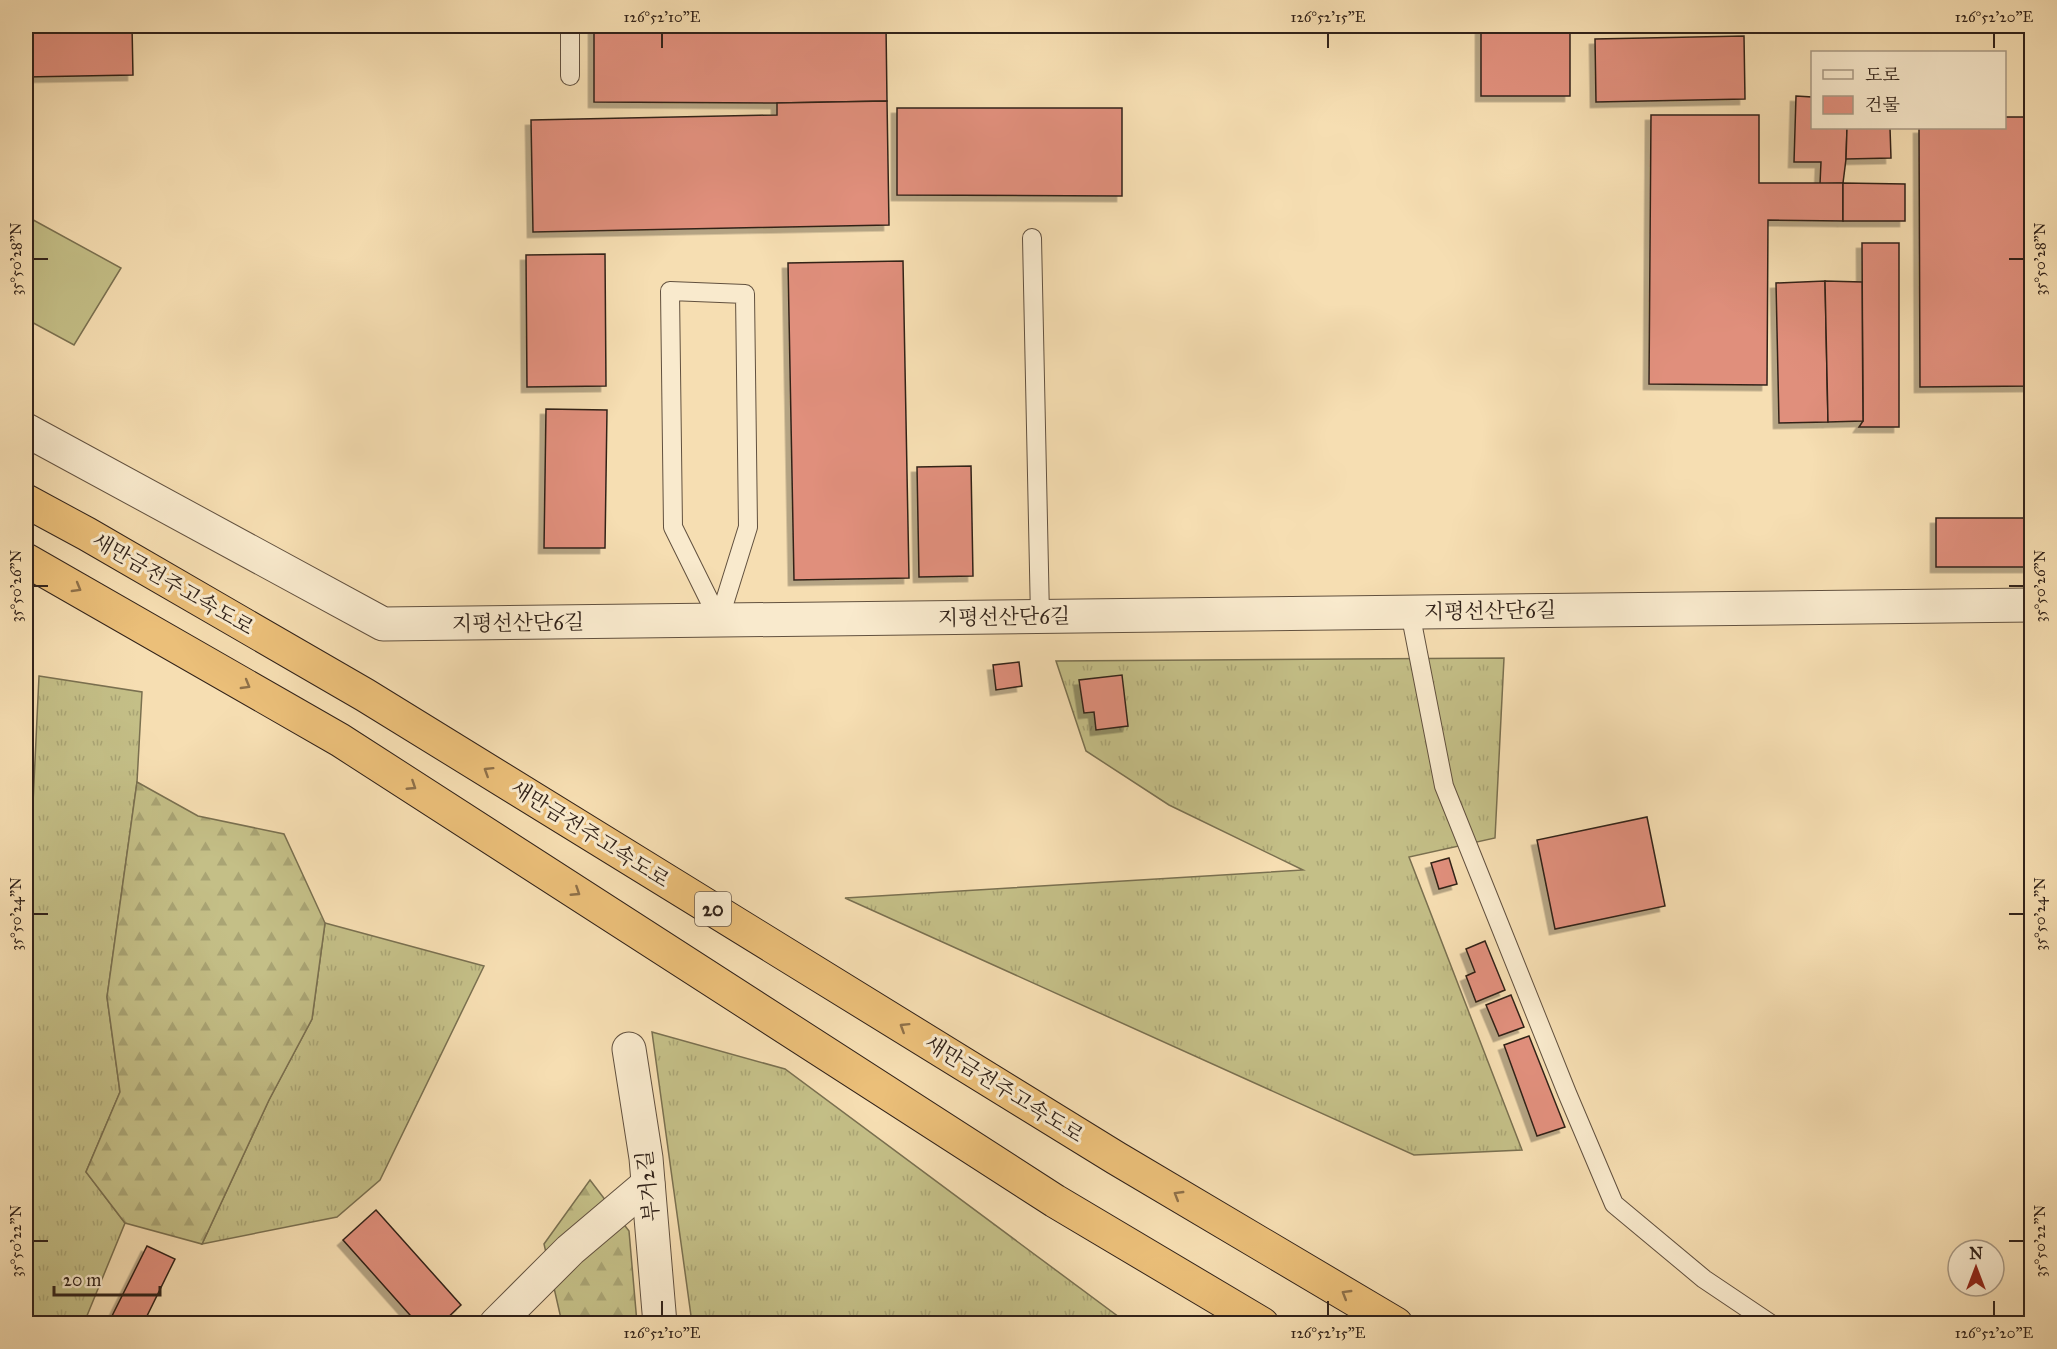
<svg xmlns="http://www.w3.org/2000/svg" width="2057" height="1349" viewBox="0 0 2057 1349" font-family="'IM FELL Great Primer','Noto Serif KR',serif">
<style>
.grass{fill:url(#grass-tufts);stroke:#7a7050;stroke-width:1.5}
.forest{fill:url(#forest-firs);stroke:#7a7050;stroke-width:1.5}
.garden{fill:#c4bf87;stroke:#7a7050;stroke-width:1.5}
.building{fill:#e08f7c;stroke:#312219;stroke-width:1.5;filter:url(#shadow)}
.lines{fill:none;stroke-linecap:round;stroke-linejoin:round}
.lane-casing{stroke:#62513f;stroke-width:20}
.street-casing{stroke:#62513f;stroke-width:35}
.highway-casing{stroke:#312219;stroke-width:35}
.lane{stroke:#f9eacd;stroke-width:18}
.street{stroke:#f9eacd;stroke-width:33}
.highway{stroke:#ebbf79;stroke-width:33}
.oneway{stroke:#8e7049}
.ticks{fill:none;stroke:#312219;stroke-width:2}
.labels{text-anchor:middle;stroke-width:6;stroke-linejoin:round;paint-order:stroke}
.shield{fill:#f9eacd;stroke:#6d5e4f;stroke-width:1.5}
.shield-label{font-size:20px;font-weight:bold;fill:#312219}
.street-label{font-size:21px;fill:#312219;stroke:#f9eacd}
.neatline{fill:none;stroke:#312219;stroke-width:2}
.ticks-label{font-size:15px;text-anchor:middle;fill:#312219}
</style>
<defs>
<pattern id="grass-tufts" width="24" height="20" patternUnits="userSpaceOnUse" patternTransform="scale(1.5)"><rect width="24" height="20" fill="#c4bf87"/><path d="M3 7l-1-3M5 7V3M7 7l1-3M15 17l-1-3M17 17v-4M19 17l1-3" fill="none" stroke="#a9a474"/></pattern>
<pattern id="forest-firs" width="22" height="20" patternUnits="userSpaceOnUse" patternTransform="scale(1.5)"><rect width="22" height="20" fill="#c4bf87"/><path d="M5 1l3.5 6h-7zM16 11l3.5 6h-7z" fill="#a9a474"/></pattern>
<filter id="shadow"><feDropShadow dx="-5.5" dy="5.5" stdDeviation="0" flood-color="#0004"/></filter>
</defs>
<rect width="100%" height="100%" fill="#f6deb2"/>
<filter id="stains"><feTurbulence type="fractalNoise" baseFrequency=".00333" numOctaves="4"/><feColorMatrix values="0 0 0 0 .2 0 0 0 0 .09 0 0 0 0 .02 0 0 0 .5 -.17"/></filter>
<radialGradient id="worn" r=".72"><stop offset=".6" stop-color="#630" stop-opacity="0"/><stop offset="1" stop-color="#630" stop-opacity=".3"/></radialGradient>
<g class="grass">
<path d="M1504 658 1495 838 1409 857 1522 1150 1414 1155 845 898 1303 870 1169 805 1086 751 1056 661Z"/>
<path d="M39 676 142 692 137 782 107 997 120 1092 86 1172 125 1223 84 1323H26V910L28 909Z"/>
<path d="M325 923 484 966 380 1180 337 1217 202 1244 269 1100 312 1019Z"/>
<path d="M652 1032 785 1069 1127 1323H692Z"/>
</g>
<g class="forest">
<path d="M137 782 198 816 284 834 325 923 312 1019 269 1100 202 1244 125 1223 86 1172 120 1092 107 997Z"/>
<path d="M590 1180 629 1231 637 1323H562L544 1244Z"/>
</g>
<path class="garden" d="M26 216 121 268 74 345 26 319Z"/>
<g class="building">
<path d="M26 26H132L133 75 26 77Z"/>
<path d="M594 26H886L887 101 777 103 594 102Z"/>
<rect x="1481" y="26" width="89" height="70"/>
<path d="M1744 36 1745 99 1596 102 1595 39Z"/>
<path d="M1796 96 1812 97V128H1847L1846 159 1843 183 1820 184 1821 162H1794Z"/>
<path d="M887 101 889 225 533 232 531 120 777 115V103Z"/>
<path d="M897 108H1122V196L897 195Z"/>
<path d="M1651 115H1759V183H1843V221L1768 220 1767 385 1649 384Z"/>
<path d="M2004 117H2031L2032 386 1920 387 1919 128H2004Z"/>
<path d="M1847 128H1890L1891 158 1846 159Z"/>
<path d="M1843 183 1905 184V221H1843Z"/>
<path d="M1862 243H1899V427H1859L1863 421Z"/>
<path d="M605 254 606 386 527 387 526 255Z"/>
<path d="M903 261 909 578 794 580 788 263Z"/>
<path d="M1825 281 1828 422 1779 423 1776 283Z"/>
<path d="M1825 281 1862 282 1863 421 1828 422Z"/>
<path d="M546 409 607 410 605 548H544Z"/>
<path d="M971 466 973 576 919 577 917 467Z"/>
<rect x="1936" y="518" width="92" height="49"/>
<path d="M1019 662 1022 686 996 690 993 665Z"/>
<path d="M1122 675 1128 726 1096 730 1094 712 1084 713 1079 680Z"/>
<path d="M1647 817 1665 906 1555 929 1537 840Z"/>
<path d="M1449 858 1457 884 1439 889 1431 863Z"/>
<path d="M1485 941 1505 990 1476 1002 1466 976 1475 972 1466 949Z"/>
<path d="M1511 995 1524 1027 1499 1036 1486 1005Z"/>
<path d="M1529 1036 1565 1127 1537 1136 1504 1045Z"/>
<path d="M376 1210 461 1305 441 1324H418L343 1240Z"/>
<path d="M147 1246 175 1259 143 1324H122L111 1318Z"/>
</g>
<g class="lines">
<g class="lane-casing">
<g id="lane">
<path d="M570 26V76"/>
<path d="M1032 238 1040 617"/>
<path d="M670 291 745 294 748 527 719 620 673 527Z"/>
<path d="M1410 612 1444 786 1567 1093 1614 1204 1704 1279 1771 1324"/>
</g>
</g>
<g class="street-casing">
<g id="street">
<path d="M26 430 383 624 2032 605"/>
<path d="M629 1049 646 1158 660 1324"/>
<path d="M496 1324 570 1250 648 1184"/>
</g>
</g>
<g class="highway-casing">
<g id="highway">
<path d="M26 501 87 534 365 695 1116 1158 1396 1324"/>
<path d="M26 560 340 740 1055 1201 1262 1324"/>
</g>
</g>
<use href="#lane" class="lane"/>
<use href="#street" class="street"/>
<use href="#highway" class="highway"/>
</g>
<defs><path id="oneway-chevron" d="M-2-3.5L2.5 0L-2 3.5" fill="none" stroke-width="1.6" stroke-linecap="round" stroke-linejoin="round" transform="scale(1.5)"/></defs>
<g class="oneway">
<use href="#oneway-chevron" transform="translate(77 588) rotate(30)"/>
<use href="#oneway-chevron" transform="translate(246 685) rotate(30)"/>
<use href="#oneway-chevron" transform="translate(488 771) rotate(-148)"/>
<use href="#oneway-chevron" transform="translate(412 786) rotate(33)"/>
<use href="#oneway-chevron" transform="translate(576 892) rotate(33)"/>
<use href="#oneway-chevron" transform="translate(904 1027) rotate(-148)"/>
<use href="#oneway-chevron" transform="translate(1178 1195) rotate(-149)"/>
<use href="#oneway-chevron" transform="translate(1346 1294) rotate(-149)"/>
</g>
<path class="ticks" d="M662 33V48M1328 33V48M1994 33V48M33 259H48M2009 259H2024M33 586H48M2009 586H2024M33 914H48M2009 914H2024M33 1241H48M2009 1241H2024M662 1301V1316M1328 1301V1316M1994 1301V1316"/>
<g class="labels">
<rect class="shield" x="695" y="892" width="36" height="34" rx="4.5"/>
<g class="shield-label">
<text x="713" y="916">20</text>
</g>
<g class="street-label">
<text transform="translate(173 584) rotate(30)" y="7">새만금전주고속도로</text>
<text transform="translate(1490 611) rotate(-1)" y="7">지평선산단6길</text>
<text transform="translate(1004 617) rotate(-1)" y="7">지평선산단6길</text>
<text transform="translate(518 623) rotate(-1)" y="7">지평선산단6길</text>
<text transform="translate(590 834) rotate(32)" y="7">새만금전주고속도로</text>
<text transform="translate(1004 1089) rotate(32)" y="7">새만금전주고속도로</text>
<text transform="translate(648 1186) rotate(-96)" y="7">부거2길</text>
</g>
</g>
<rect width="2057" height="1349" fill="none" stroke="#f6deb2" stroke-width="66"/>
<rect x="1811" y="51" width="195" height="78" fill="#f9eacd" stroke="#a99a85" stroke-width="1.5"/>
<rect x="1823" y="70" width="30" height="9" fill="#f9eacd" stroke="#a99a85" stroke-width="1.5"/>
<text x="1865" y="81" font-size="18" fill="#312219">도로</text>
<rect x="1823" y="96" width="30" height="18" fill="#e08f7c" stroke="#a99a85" stroke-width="1.5"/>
<text x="1865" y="111" font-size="18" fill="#312219">건물</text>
<g transform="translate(1976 1268)"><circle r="28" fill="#f9eacd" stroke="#a99a85" stroke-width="1.5"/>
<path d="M0-4.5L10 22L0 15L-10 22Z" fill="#8f2418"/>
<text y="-9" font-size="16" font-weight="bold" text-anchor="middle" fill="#312219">N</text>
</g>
<path d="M54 1286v9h106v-9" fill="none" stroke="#312219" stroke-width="3"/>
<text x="63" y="1286" font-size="18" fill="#312219" stroke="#f9eacd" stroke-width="4.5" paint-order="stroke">20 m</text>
<rect x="33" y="33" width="1991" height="1283" class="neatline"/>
<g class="ticks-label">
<text x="662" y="22">126°52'10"E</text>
<text x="1328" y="22">126°52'15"E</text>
<text x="1994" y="22">126°52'20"E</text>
<text transform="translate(16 259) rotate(-90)" y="5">35°50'28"N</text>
<text transform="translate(2040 259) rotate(-90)" y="5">35°50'28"N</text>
<text transform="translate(16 586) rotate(-90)" y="5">35°50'26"N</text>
<text transform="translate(2040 586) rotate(-90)" y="5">35°50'26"N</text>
<text transform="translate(16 914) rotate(-90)" y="5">35°50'24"N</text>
<text transform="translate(2040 914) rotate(-90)" y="5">35°50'24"N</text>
<text transform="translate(16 1241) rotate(-90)" y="5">35°50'22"N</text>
<text transform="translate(2040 1241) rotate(-90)" y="5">35°50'22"N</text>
<text x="662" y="1338">126°52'10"E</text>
<text x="1328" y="1338">126°52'15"E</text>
<text x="1994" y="1338">126°52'20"E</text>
</g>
<rect width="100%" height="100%" filter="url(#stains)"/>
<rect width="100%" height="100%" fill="url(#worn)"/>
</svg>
